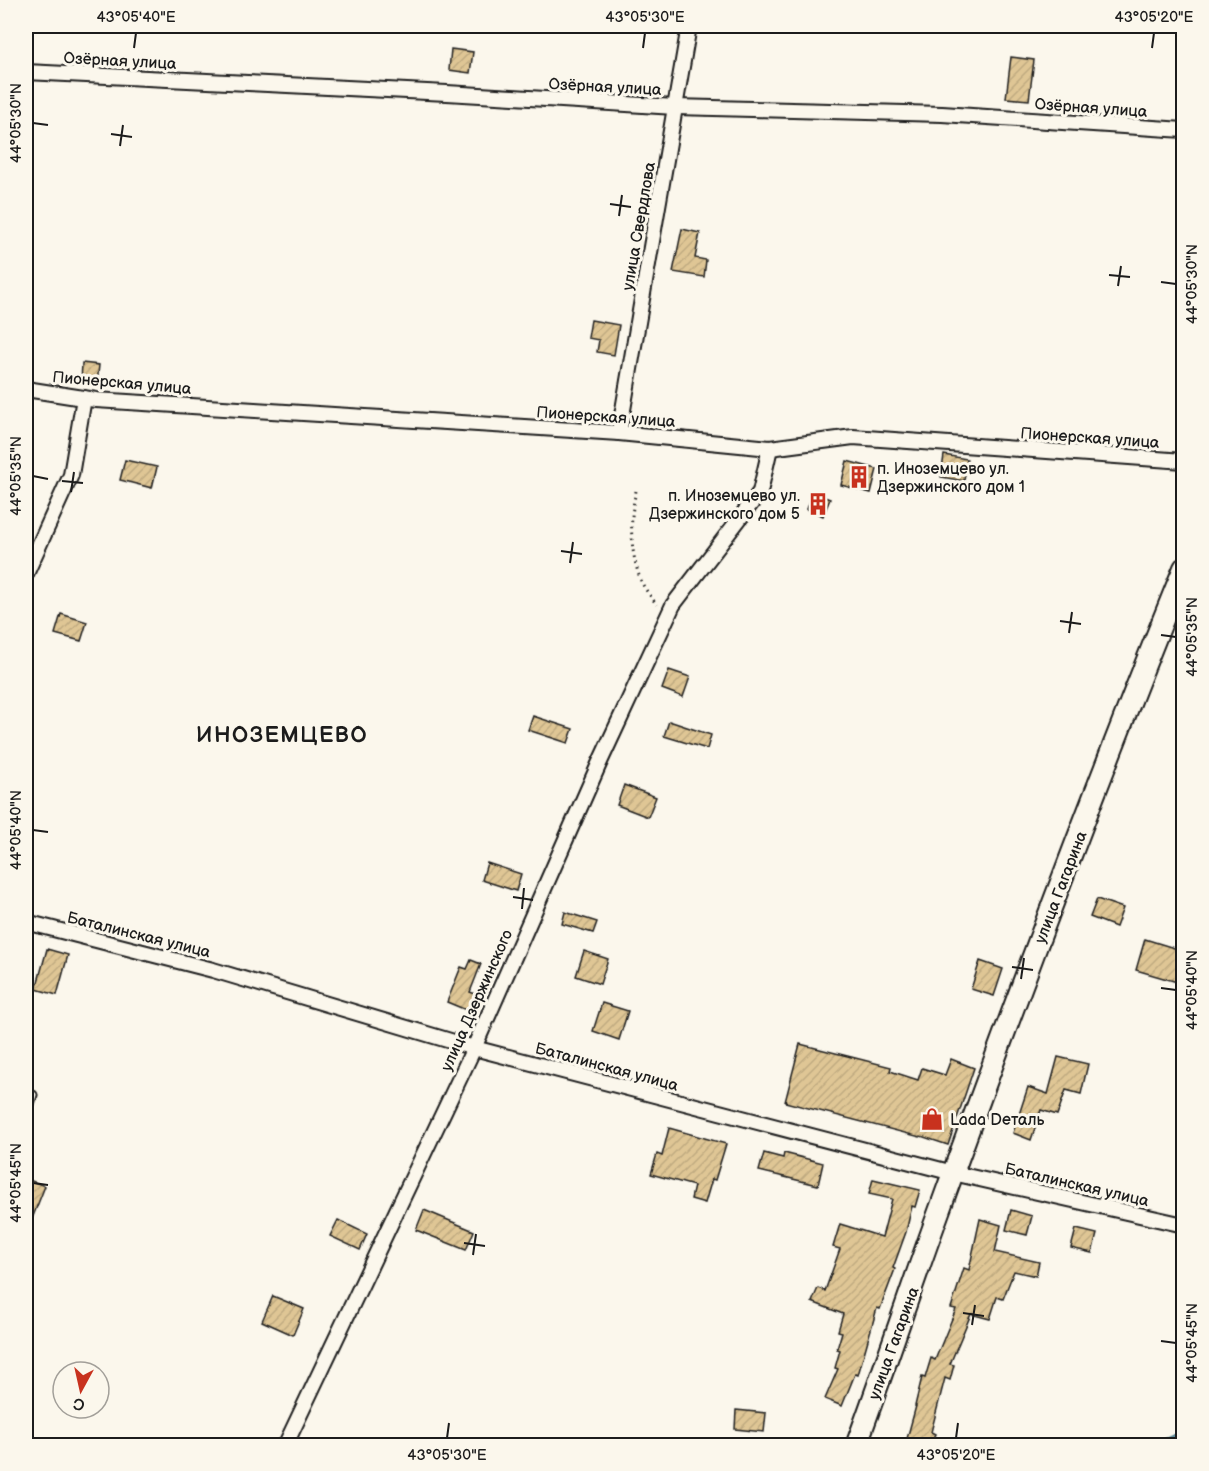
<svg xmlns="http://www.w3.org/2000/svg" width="1209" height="1471" viewBox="0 0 1209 1471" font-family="'Balsamiq Sans',sans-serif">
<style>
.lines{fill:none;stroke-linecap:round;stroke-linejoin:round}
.stream{stroke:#598492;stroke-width:4.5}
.building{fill:url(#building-hatch);stroke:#1c1c1c;stroke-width:1.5}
.lane-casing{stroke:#1c1c1c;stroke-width:11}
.street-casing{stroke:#1c1c1c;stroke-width:18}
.secondary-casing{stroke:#1c1c1c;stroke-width:24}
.path{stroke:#1c1c1c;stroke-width:3;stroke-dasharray:1.5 4.5;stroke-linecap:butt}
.lane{stroke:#fbf7ec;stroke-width:7}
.street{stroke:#fbf7ec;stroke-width:14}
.secondary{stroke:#fbf7ec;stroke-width:20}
.ticks{fill:none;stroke:#1c1c1c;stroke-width:2}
.labels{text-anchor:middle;stroke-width:6;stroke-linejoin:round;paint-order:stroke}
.street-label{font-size:16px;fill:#1c1c1c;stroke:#fbf7ec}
.poi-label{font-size:16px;fill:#1c1c1c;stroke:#fbf7ec;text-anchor:start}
.district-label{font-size:22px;font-weight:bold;letter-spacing:1.5px;fill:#1c1c1c;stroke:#fbf7ec}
.neatline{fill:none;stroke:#1c1c1c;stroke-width:2}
.ticks-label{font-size:15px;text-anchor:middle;fill:#1c1c1c}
</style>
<defs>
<pattern id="building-hatch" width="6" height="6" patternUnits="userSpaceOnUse" patternTransform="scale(1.5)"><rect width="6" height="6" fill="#dfc695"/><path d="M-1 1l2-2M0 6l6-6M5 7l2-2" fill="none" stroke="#bfaa80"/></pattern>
</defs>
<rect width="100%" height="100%" fill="#fbf7ec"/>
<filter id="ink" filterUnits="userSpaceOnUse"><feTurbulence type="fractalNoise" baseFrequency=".0167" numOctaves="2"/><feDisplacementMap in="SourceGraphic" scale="12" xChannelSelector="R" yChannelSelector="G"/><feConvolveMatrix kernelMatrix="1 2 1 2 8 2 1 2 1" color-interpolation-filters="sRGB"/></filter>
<g filter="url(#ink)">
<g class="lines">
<path class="stream" d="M1151 1446 1184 1432"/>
</g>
<g class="building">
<path d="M451 49 473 52 470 73 449 70Z"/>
<path d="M1011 57 1034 60 1029 100 1006 98Z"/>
<path d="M682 229 700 233 695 258 706 260 704 277 673 272Z"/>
<path d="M591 320 619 325 614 355 597 352 599 340 588 338Z"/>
<path d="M82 363 99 365 97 385 81 383Z"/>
<path d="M944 455 967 459 964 481 941 477Z"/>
<path d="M125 460 157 467 152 488 120 480Z"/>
<path d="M847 461 877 469 871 493 841 485Z"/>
<path d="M813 493 830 499 823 516 807 509Z"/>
<path d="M61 614 87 622 81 641 55 634Z"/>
<path d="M669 670 690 677 683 697 662 689Z"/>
<path d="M533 716 573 729 568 743 528 730Z"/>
<path d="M669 721 711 735 707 749 664 736Z"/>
<path d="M624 785 656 797 648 817 617 805Z"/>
<path d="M487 863 521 874 516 891 482 880Z"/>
<path d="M1097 899 1123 908 1116 927 1090 917Z"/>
<path d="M565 912 597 922 593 933 562 924Z"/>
<path d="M1145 939 1184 951V984L1136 970Z"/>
<path d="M47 949 68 955 57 995 36 989Z"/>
<path d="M584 951 608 959 600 984 576 976Z"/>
<path d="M471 960 481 964 470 992 478 995 471 1012 447 1002 461 967 467 969Z"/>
<path d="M980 961 1003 969 994 996 971 989Z"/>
<path d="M602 1003 628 1011 619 1040 593 1031Z"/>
<path d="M800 1044 891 1067 890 1071 918 1080 922 1068 945 1075 951 1059 974 1068 948 1145 921 1136 920 1137 785 1102Z"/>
<path d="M1058 1057 1088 1064 1081 1094 1066 1090 1057 1115 1041 1110 1031 1140 1013 1133 1028 1087 1048 1094Z"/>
<path d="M669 1128 726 1144 715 1180 712 1179 705 1203 691 1199 694 1186 651 1174 657 1154 662 1156Z"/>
<path d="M764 1153 783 1158 784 1153 823 1163 818 1185 759 1171Z"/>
<path d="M26 1179 45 1186 26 1234Z"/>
<path d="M873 1179 920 1190 915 1207 912 1206 906 1232 893 1268 895 1269 880 1309 877 1308 858 1375 855 1374 842 1406 825 1399 838 1369 835 1368 840 1350 837 1349 842 1332 838 1331 843 1314 812 1302 818 1288 825 1291 840 1249 833 1247 840 1224 882 1237 892 1199 869 1194Z"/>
<path d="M424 1210 474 1231 466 1250 416 1230Z"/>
<path d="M1011 1210 1032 1216 1027 1235 1006 1230Z"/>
<path d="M980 1219 1001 1225 995 1252 1039 1262 1036 1276 1014 1271 1003 1299 997 1297 990 1319 971 1314 950 1364 954 1365 950 1380 945 1378 931 1432 935 1434 931 1446H905L916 1406H915L922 1377 925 1378 931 1358 935 1360 956 1309 951 1308 964 1268 969 1270Z"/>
<path d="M338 1220 367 1234 360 1250 330 1236Z"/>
<path d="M1076 1229 1097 1234 1092 1253 1071 1248Z"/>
<path d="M273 1296 304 1309 293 1335 262 1321Z"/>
<path d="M736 1410 766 1413 764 1432 735 1429Z"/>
</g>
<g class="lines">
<g class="lane-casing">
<path id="lane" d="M26 1116 33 1095"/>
</g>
<g class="street-casing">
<g id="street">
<path d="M26 72 447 93 675 107 942 114 1184 130"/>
<path d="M26 389 96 400 619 433 770 448 853 437 1184 461"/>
<path d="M619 433 689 26"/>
<path d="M26 574 71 475 84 398"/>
<path d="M26 922 213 970 474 1048 953 1173 1184 1225"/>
<path d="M285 1446 474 1048 599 764 673 605 760 492 770 448"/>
</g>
</g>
<g class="secondary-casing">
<path id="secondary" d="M856 1446C883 1373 907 1300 933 1228 1013 1007 1095 786 1184 568"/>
</g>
<path class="path" d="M636 491C629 521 630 552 641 581 645 590 652 598 657 605"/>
<use href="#lane" class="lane"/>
<use href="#street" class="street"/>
<use href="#secondary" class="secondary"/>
</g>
</g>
<path class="ticks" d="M134 48 136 33M643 48 645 33M1152 48 1154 33M33 123 48 125M111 134 132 137M120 146 123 125M610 204 631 207M619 216 622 195M1109 275 1130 277M1161 282 1176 284M1118 286 1121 266M33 476 48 479M62 481 83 483M71 492 74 472M561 551 582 554M570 563 573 542M1060 621 1081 624M1069 633 1072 612M1161 635 1176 637M33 830 48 832M513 897 533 900M522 909 524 888M1012 967 1033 970M1021 979 1024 958M1161 988 1176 990M33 1183 48 1185M464 1243 485 1246M473 1255 476 1234M963 1313 984 1316M972 1325 975 1305M1161 1341 1176 1343M447 1438 449 1423M956 1438 958 1423"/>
<defs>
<g id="building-bare" transform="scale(1.8)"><path d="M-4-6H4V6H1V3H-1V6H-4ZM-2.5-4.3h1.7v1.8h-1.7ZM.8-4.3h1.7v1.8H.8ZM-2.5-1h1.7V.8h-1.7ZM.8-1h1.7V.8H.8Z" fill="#c8321e" stroke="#fbf7ec" stroke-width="2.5" paint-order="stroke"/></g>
<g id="shop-bare" transform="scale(1.8)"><path d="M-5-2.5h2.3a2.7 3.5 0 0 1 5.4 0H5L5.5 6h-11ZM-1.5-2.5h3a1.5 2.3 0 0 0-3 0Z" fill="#c8321e" stroke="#fbf7ec" stroke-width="2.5" paint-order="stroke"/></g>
</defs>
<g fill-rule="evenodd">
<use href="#building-bare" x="859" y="477"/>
<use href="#building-bare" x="818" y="504"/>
<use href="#shop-bare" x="932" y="1119"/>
</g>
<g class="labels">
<g class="street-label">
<text transform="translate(120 60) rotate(3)" y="6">Озёрная улица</text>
<text transform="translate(605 86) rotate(3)" y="6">Озёрная улица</text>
<text transform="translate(1091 107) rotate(4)" y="6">Озёрная улица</text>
<text transform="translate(638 226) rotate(-80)" y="6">улица Свердлова</text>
<text transform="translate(122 382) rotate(5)" y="6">Пионерская улица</text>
<text transform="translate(606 416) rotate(4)" y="6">Пионерская улица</text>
<text transform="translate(1090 437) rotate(4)" y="6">Пионерская улица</text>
<text transform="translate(1060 887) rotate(-69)" y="6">улица Гагарина</text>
<text transform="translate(139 934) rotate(14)" y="6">Баталинская улица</text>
<text transform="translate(476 1000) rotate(-66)" y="6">улица Дзержинского</text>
<text transform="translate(607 1066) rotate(15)" y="6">Баталинская улица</text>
<text transform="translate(1077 1184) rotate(13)" y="6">Баталинская улица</text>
<text transform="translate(893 1343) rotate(-70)" y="6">улица Гагарина</text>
</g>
<g class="poi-label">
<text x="877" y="474">п. Иноземцево ул.<tspan x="877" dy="18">Дзержинского дом 1</tspan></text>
<text x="800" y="501" text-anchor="end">п. Иноземцево ул.<tspan x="800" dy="18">Дзержинского дом 5</tspan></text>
<text x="950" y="1125">Lada Dеталь</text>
</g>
<g class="district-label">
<text x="282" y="742">ИНОЗЕМЦЕВО</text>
</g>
</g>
<rect width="1209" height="1471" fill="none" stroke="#fbf7ec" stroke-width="66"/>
<g transform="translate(81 1390) rotate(188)"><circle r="28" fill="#fbf7ec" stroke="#a29f99" stroke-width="1.5"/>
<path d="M0-4.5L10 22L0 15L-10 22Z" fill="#c8321e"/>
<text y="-9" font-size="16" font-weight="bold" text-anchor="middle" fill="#1c1c1c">С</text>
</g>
<rect x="33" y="33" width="1143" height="1405" class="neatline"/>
<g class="ticks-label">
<text x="136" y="22">43°05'40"E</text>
<text x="645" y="22">43°05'30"E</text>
<text x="1154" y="22">43°05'20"E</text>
<text transform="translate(16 123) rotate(-90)" y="5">44°05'30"N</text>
<text transform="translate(1192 284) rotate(-90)" y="5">44°05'30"N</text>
<text transform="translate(16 476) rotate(-90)" y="5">44°05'35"N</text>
<text transform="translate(1192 637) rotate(-90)" y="5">44°05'35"N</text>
<text transform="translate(16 830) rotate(-90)" y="5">44°05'40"N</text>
<text transform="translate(1192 990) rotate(-90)" y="5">44°05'40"N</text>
<text transform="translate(16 1183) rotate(-90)" y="5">44°05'45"N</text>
<text transform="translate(1192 1343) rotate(-90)" y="5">44°05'45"N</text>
<text x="447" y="1460">43°05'30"E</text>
<text x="956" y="1460">43°05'20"E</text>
</g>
</svg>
